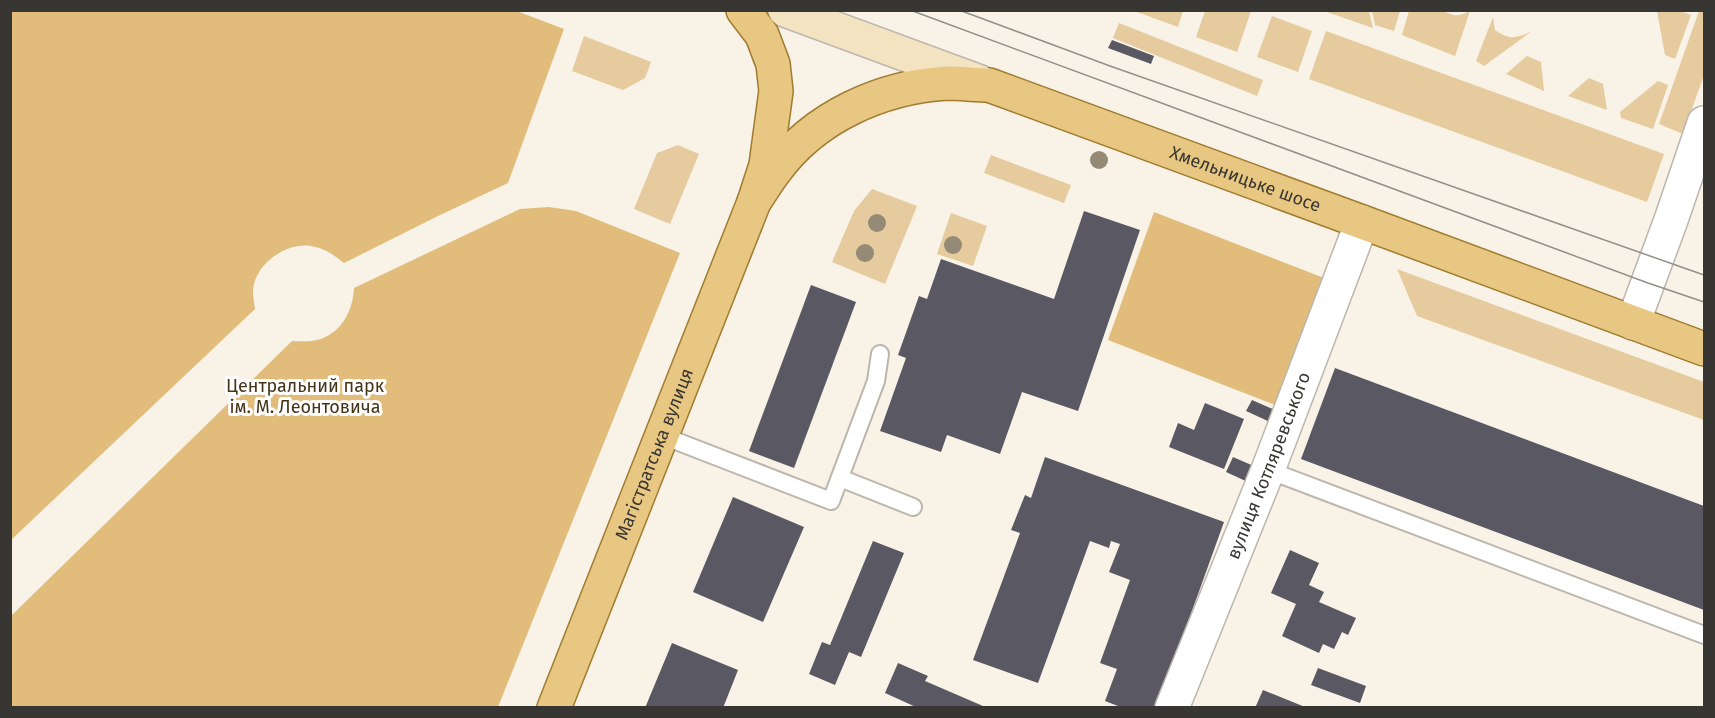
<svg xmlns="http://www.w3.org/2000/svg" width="1715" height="718" viewBox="0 0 1715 718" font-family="'Fira Sans',sans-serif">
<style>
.green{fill:#e5cb9e}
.forest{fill:#e1bc7b}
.building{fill:#5a5963}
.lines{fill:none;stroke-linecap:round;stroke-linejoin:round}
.lane-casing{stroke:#bcb6ac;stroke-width:20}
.street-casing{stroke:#bcb6ac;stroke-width:36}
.secondary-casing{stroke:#bcb6ac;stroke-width:36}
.primary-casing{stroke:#a17c30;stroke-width:36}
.lane{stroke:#fff;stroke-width:16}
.street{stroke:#fff;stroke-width:33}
.secondary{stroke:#f4e3c1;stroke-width:33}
.primary{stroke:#e8c782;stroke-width:33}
.tram{stroke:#949089;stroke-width:1.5}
.tree{fill:#958a75}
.labels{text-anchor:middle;stroke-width:6;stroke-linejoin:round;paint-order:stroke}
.street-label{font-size:18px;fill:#383632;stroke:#fff}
.park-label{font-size:18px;fill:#443417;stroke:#fff}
</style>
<rect width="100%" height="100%" fill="#f8f2e7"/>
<g class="green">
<path d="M1138 10H1183V11L1178 27 1137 12Z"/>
<path d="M1205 11H1251L1237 52 1196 37Z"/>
<path d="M1324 11H1369L1373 28Z"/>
<path d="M1372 11H1400L1394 31 1375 25Z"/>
<path d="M1409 11C1419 10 1431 8 1441 11 1454 14 1455 19 1470 11L1455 56 1402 35Z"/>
<path d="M1657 11H1680L1691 15 1675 59 1665 55Z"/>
<path d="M1699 11H1704V75L1683 134 1659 124Z"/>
<path d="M1272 16 1312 31 1298 72 1257 57Z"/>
<path d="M1493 17 1495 30C1510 40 1515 39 1532 31L1484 66 1476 61Z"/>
<path d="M1119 23 1263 80 1257 96 1113 38Z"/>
<path d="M1326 31 1664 154 1647 202 1309 79Z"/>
<path d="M584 36 651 62 645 78 623 90 572 71Z"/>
<path d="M1527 56 1541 62 1544 91 1506 74Z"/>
<path d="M1589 78 1603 84 1607 110 1568 96Z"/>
<path d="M1658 81 1668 85 1653 129 1621 118 1620 112Z"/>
<path d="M678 145 699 154 670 224 634 209 657 153Z"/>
<path d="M991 155 1071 185 1064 203 984 173Z"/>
<path d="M872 189 917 206 885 284 832 262 854 211Z"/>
<path d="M951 213 987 226 973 266 937 254Z"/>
<path d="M1397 269 1704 382V420L1417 316Z"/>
</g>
<g class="forest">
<path d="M514 10 564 29 508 183 438 216 344 263C334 255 324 248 311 246 286 242 255 264 253 290 253 296 254 303 255 309L11 540V11Z"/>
<path d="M549 207 576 211 680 253 498 707H11V616L292 341C300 341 310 342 317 340 341 334 353 311 354 288L520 209Z"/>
<path d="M1154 212 1324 278 1275 405 1108 340Z"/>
</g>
<g class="building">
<path d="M1112 40 1154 56 1151 64 1108 48Z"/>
<path d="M1084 211 1140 230 1078 411 1022 392 1000 454 947 435 941 452 880 431 906 358 898 355 919 296 927 299 941 259 1054 299Z"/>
<path d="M811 285 856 302 794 468 749 451Z"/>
<path d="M1335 368 1704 506V610L1301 459Z"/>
<path d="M1252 400 1275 410 1270 422 1246 411Z"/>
<path d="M1205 403 1244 419 1224 469 1169 447 1178 423 1194 430Z"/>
<path d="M1045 457 1224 522 1157 708H1123L1105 701 1117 669 1100 663 1130 580 1109 572 1120 544 1111 541 1109 548 1090 541 1038 683 973 660 1020 533 1011 530 1025 495 1031 498Z"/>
<path d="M1233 457 1256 467 1250 483 1226 472Z"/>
<path d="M733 497 804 527 763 622 693 592Z"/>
<path d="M873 541 904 553 861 657 849 652 835 685 809 674 822 642 830 645Z"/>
<path d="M1290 550 1319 563 1309 585 1324 592 1319 602 1356 618 1348 635 1342 632 1334 649 1323 644 1319 653 1282 636 1296 604 1271 593Z"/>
<path d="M672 643 738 670 723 708H645Z"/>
<path d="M898 663 928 676 925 681 983 706 982 708H918L885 693Z"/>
<path d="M1318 668 1366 686 1360 703 1311 685Z"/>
<path d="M1263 690 1305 707V708H1255Z"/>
</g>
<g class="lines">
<g class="lane-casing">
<g id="lane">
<path d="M663 436 831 501 876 381 880 354"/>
<path d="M1268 470 1704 635"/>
<path d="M840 478 913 507"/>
</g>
</g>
<g class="street-casing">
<g id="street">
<path d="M1633 323 1671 220 1704 123"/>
<path id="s1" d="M1172 708 1268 470 1362 222"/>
</g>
</g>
<g class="secondary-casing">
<path id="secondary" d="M785 10 980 82"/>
</g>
<g class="primary-casing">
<g id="primary">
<path id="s2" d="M754 202C761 192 767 181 775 171 814 117 881 87 947 83 961 83 975 85 989 85L1362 222 1704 349"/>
<path id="s3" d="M554 708 754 202 766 165 776 91 773 64 762 35 743 10"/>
</g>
</g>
<use href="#lane" class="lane"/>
<use href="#street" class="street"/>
<use href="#secondary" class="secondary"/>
<use href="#primary" class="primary"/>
<g class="tram">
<path d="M910 10 1648 283 1704 302"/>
<path d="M959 10 1110 66 1704 275"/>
</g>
</g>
<g class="tree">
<circle cx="1099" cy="160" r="9"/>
<circle cx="877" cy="223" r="9"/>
<circle cx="953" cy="245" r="9"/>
<circle cx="865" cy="253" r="9"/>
</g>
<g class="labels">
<g class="street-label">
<text dy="6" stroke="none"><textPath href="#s2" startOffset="552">Хмельницьке шосе</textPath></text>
<text dy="6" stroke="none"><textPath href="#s3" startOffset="273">Магістратська вулиця</textPath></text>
<text dy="6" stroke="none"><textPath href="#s1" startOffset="261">вулиця Котляревського</textPath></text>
</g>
<g class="park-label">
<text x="305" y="392">Центральний парк<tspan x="305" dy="21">ім. М. Леонтовича</tspan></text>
</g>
</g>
<rect width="1715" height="718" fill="none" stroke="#383632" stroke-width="24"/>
</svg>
